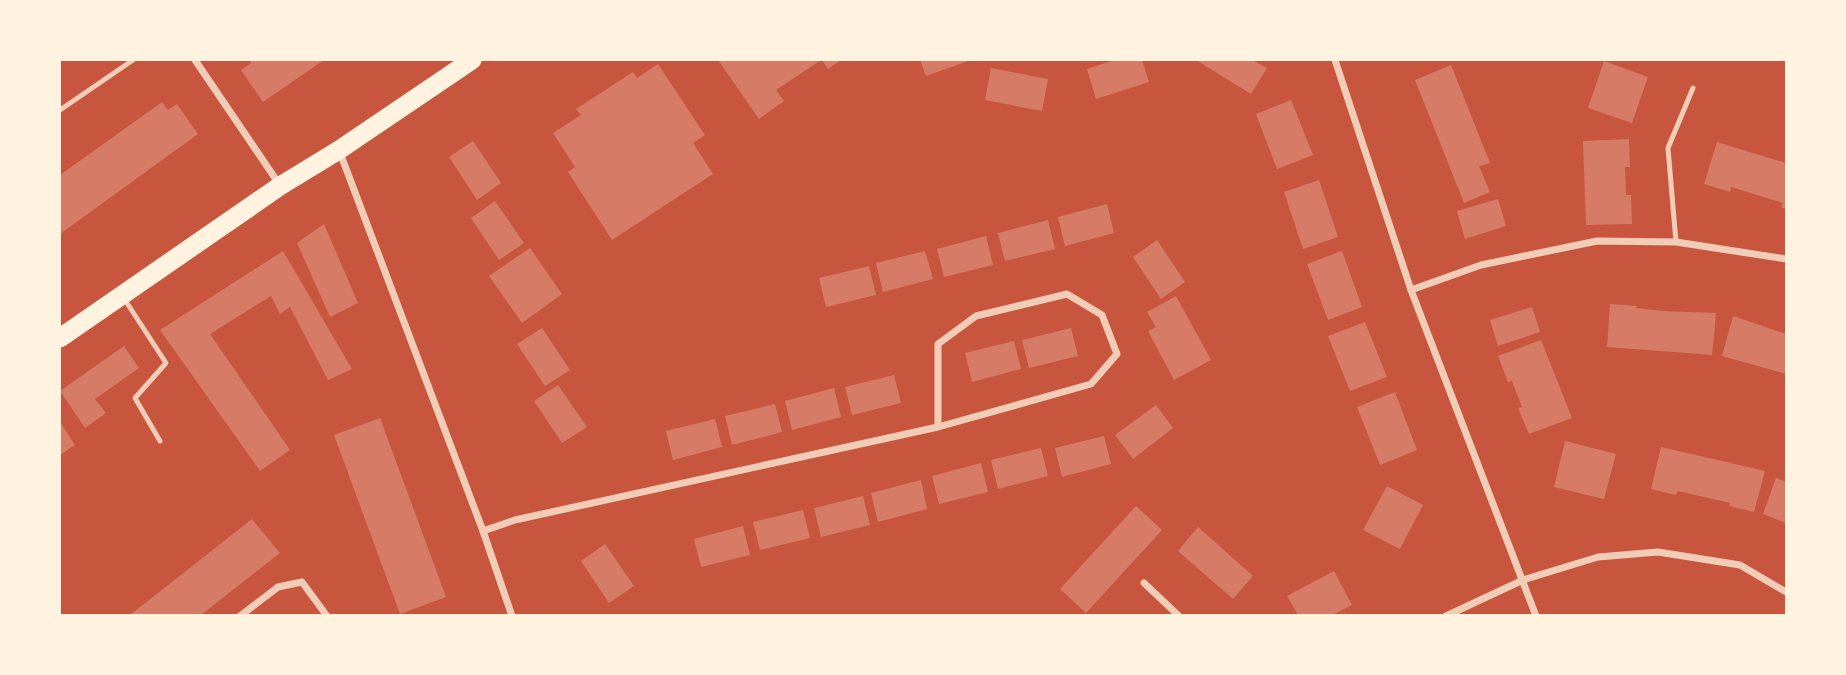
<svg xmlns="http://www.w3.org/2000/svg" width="1846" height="675" viewBox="0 0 1846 675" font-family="Cabin,sans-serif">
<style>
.building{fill:#d67c66}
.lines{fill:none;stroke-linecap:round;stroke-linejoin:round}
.service{stroke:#f1ccb7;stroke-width:5}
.minor{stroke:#f1ccb7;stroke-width:7}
.trunk{stroke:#fff3e0;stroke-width:19}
</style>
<rect width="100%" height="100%" fill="#c8553d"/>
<g class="building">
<path d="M249 60H324L263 102 241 70 251 63Z"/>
<path d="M718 60H821L776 90 784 101 759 119Z"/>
<path d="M822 60H841L828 69Z"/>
<path d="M920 60H971L926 76Z"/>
<path d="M1115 60H1142L1149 82 1096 99 1087 69Z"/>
<path d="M1196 60H1252L1267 68 1251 94Z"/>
<path d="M1604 61 1648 77 1632 123 1588 108Z"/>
<path d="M658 64 705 135 693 143 713 174 612 240 568 172 575 167 553 133 581 115 576 109 633 72 637 78Z"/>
<path d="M1451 65 1490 163 1479 166 1490 192 1464 203 1415 80Z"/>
<path d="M991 68 1048 79 1042 111 985 100Z"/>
<path d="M1291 100 1313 155 1277 169 1256 114Z"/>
<path d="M162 102 168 110 177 104 198 134 60 234V175Z"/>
<path d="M1629 139 1630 167H1625L1626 195H1631L1632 224 1586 225 1583 141Z"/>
<path d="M473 141 501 183 477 200 449 157Z"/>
<path d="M1717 142 1786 163V209L1781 207 1783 203 1731 187 1730 192 1704 184Z"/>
<path d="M1319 180 1338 237 1303 249 1284 192Z"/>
<path d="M1498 199 1506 226 1465 239 1457 211Z"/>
<path d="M495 201 524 243 499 260 471 218Z"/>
<path d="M1107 204 1114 233 1065 246 1058 217Z"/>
<path d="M1048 220 1055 249 1005 261 998 233Z"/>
<path d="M324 224 358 303 330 317 297 243Z"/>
<path d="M986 236 993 265 944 277 937 249Z"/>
<path d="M1157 240 1185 282 1161 299 1133 257Z"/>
<path d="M530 248 562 294 522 323 489 276Z"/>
<path d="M283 251 352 369 328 380 290 307 280 314 271 296 210 334 290 450 260 471 160 330Z"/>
<path d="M925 251 933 279 883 292 876 263Z"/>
<path d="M1342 251 1362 307 1328 320 1307 264Z"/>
<path d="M869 266 876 295 826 307 819 278Z"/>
<path d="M1176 296 1211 360 1174 380 1148 331 1156 327 1147 312Z"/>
<path d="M1610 304 1637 306 1636 308 1663 311 1716 313 1712 355 1607 347Z"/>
<path d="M1532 307 1540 332 1498 346 1490 320Z"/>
<path d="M1733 316 1786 334V374L1722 356Z"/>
<path d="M1365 322 1387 377 1350 391 1328 336Z"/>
<path d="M542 328 570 370 545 386 517 344Z"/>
<path d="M1071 328 1078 356 1029 368 1022 340Z"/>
<path d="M1541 340 1572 418 1529 434 1518 408 1522 407 1512 381 1508 382 1498 356Z"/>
<path d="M1014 341 1021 369 972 382 965 353Z"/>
<path d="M124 346 139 368 95 399 106 413 85 428 60 391Z"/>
<path d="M894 375 901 403 852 415 845 387Z"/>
<path d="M558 385 587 427 562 443 534 401Z"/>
<path d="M834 388 841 417 792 430 785 401Z"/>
<path d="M1395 392 1417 450 1380 465 1357 407Z"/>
<path d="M775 404 782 432 732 445 725 416Z"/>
<path d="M1156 405 1173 428 1133 459 1115 435Z"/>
<path d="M380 418 446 597 400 614 334 435Z"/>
<path d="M715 419 722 447 673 460 666 431Z"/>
<path d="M60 422 75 445 60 455Z"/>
<path d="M1104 436 1111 464 1062 477 1055 448Z"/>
<path d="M1565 441 1616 454 1604 499 1554 487Z"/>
<path d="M1661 447 1765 471 1754 512 1729 506 1730 503 1678 491 1676 495 1651 489Z"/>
<path d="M1041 448 1048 476 998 489 991 460Z"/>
<path d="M981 463 988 492 939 504 932 476Z"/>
<path d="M1776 478 1786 482V523L1763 514Z"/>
<path d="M921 480 927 509 878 522 871 493Z"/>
<path d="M1387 486 1423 505 1400 549 1363 530Z"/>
<path d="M863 496 870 525 821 537 814 508Z"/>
<path d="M1136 506 1162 530 1086 613 1060 589Z"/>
<path d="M803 510 810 538 760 550 753 522Z"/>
<path d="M252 519 280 553 201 615H130Z"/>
<path d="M743 526 750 555 701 567 694 539Z"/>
<path d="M1198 527 1253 576 1233 599 1178 551Z"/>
<path d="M605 544 634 586 609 603 581 561Z"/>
<path d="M1334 571 1352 605 1332 615H1298L1287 596Z"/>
</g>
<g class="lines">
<g class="service">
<path d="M60 110 133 60"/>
<path d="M1676 242 1668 148 1693 88"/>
<path d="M125 300 166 363 135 398 160 441"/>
</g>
<g class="minor">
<path d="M195 60 279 184"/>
<path d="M1335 60 1411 290 1536 616"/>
<path d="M339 150 483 531 512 616"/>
<path d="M1411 290 1481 265 1597 241 1676 242 1786 259"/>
<path d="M483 531 515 520 938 427V344L976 316 1067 294 1102 315 1117 354 1091 384 938 427"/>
<path d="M1144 583 1179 616"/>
<path d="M240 616 278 587 302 582 327 616"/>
<path d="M1446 616 1523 580 1598 557 1658 552 1740 565 1786 592"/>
</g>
<path class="trunk" d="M60 338 280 186 339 150 472 60"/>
</g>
<rect width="1846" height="675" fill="none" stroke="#fff3e0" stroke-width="122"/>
</svg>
